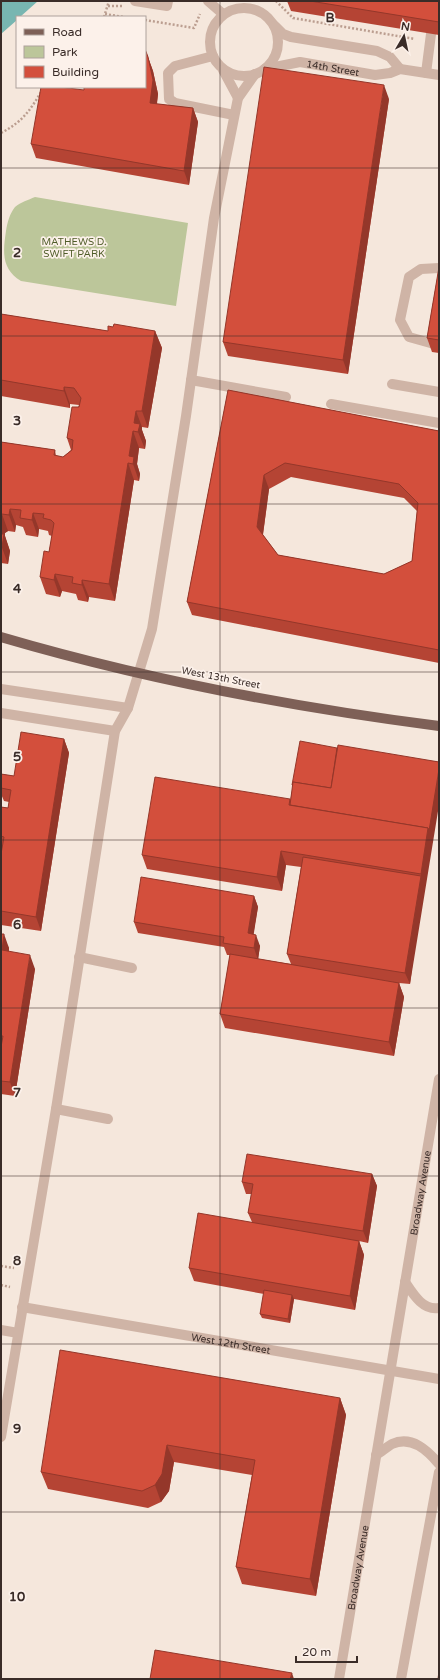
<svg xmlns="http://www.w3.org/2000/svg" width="440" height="1680" viewBox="0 0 440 1680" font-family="'Varela Round',sans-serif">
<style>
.green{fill:#bcc69a}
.water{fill:#78b6b1}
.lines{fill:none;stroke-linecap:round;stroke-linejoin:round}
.path{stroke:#bb9e90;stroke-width:2.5;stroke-dasharray:2 2;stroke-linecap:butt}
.service{stroke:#cfb4a6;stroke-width:10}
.pedestrian{stroke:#cfb4a6;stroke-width:10}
.minor{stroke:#cfb4a6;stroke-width:10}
.primary{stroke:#7e6057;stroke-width:10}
.wall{fill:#b54434;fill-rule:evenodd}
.shaded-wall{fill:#94372a}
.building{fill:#d34f3c;stroke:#94372a;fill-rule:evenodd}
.grid{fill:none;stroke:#3a2c28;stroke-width:1;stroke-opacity:0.55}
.labels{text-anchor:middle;stroke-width:3.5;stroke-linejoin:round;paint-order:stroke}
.street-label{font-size:10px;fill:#3a2c28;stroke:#fcf1ea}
.park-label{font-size:10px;fill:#4f5c29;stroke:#fcf1ea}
.grid-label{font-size:13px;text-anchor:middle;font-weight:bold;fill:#3a2c28;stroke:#fcf1ea;stroke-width:3.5;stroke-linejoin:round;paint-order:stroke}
</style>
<rect width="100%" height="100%" fill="#f5e7dc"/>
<path class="green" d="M35 197 188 223 176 306 21 281C1 269 3 251 6 231 7 223 10 213 15 207 21 202 28 200 35 197Z"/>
<path class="water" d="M1 1H38L20 17H17V20L1 34Z"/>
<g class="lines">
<g class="path">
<path d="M276 1 293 18 415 39"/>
<path d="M108 6H122"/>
<path d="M105 14 124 17"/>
<path d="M104 17 109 1"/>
<path d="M145 20 194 28 200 14"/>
<path d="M1 133C24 121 31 109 44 87"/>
<path d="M1 1266 14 1268"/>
<path d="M1 1285 10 1287"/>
</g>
<g class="service">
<path d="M213 56 175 66 168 73 169 99 175 103 234 115"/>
<path d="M426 73 431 34"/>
<path d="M434 344 409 337 400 320 409 277 421 269 439 268"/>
<path d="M191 380 286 397"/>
<path d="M392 384 439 392"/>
<path d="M331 404 439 423"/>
<path d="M1 689 128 708"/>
<path d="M1 713 115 731"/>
<path d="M79 957 132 968"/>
<path d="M56 1109 108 1119"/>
</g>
<g class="pedestrian">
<path d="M135 1 167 6 168 1"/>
<path d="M208 1 223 14"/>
</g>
<g class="minor">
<circle cx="244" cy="42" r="34"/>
<path d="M275 26 283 34 291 37 377 51 390 57 400 69"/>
<path id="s1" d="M265 69 300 62 375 75 390 73 400 69 439 75"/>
<path d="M223 70 238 98"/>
<path d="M405 1282C413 1294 423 1311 439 1308"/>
<path id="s2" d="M22 1307 439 1379"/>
<path d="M1 1330 18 1333"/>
<path d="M1 1437 56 1109 115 731 128 708 152 629 186 416 214 218 238 98 255 74"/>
<path d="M376 1455C381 1452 387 1447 392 1444 412 1435 428 1451 439 1464"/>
<path id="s3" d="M339 1679 439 1079"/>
<path d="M401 1679 439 1472"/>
</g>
<path class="primary" d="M1 637C144 679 291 707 439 726"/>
</g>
<g class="wall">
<path d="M287 1H439V35L291 11Z"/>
<path d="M145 49 153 71 158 94 157 104 193 108 198 122 189 185 36 158 31 144 84 90Z"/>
<path d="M389 99 348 374 228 356 223 342Z"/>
<path d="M439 267V353L432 352 427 338Z"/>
<path d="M1 314 108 331 113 327 155 331 162 348 148 428 142 427V430L146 441 145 449 139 448 137 464 140 474 139 481 134 480 115 601 89 597 88 602 78 600 76 594 62 591 60 597 46 594 40 577 49 552 52 536 49 535 48 531 39 529 38 537 26 535 23 527 16 525 15 532 8 531 5 533V536L10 551 8 564 1 563V442L55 450 56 456 63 457 71 450 67 438 79 405 70 404V408L1 396Z"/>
<path d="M228 390 439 431V663L192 615 187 602ZM291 477 404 498 417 511 412 561 384 574 278 555 263 535 269 489Z"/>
<path d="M64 739 69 753 41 931 1 925V854L2 849H1V807L8 808 9 802 4 801 1 794V774L14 776Z"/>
<path d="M337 748 439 762 410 984 399 983 404 997 394 1056 225 1028 220 1014 230 955H227L224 947 138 933 134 922 254 896 258 907 253 935 260 946 258 959 291 964 287 954 301 867 286 865 282 891 147 869 142 855 290 799V801L293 786 292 785Z"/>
<path d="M1 934 9 948V952L35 969 15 1096 1 1094Z"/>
<path d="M372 1174 377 1186 368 1243 359 1241 364 1255 355 1310 294 1299 290 1323 262 1318 260 1314 264 1294 194 1281 189 1268 252 1222 248 1213 252 1194H246L242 1182Z"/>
<path d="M340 1398 346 1415 316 1596 242 1584 236 1567 252 1475 174 1462 169 1491 161 1502 148 1508 48 1489 41 1472Z"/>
</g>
<g class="shaded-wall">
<path d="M145 49 153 71 158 94 155 117 150 103Z"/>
<path d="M384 85 389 99 348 374 343 360Z"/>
<path d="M193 108 198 122 189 185 184 171Z"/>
<path d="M155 331 162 348 148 428 142 411Z"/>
<path d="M64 387 70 404V408L64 391Z"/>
<path d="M136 411 142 427V430L146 441 145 449 138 432 134 423Z"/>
<path d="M133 431 139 448 137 464 140 474 139 481 133 464 129 456Z"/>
<path d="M128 463 134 480 115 601 109 584Z"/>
<path d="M264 475 269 489 262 541 257 527Z"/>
<path d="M10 509 16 525 15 532 9 515Z"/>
<path d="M33 513 39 529 38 537 32 520Z"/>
<path d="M2 514 8 531 5 533V536L10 551 8 564 1 545V515Z"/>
<path d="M55 574 62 591 60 597 54 580Z"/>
<path d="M82 580 89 597 88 602 82 585Z"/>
<path d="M64 739 69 753 41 931 36 917Z"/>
<path d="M439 769V805L410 984 405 973 421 876V874L428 828Z"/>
<path d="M281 851 286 865 282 891 277 877Z"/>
<path d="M254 896 258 907 252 945 248 933Z"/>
<path d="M4 934 9 948 7 964 2 950Z"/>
<path d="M256 935 260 946 258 960 254 948Z"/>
<path d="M30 955 35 969 15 1096 10 1082Z"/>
<path d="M399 983 404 997 394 1056 389 1042Z"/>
<path d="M372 1174 377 1186 368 1243 363 1231Z"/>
<path d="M359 1241 364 1255 355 1310 350 1296Z"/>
<path d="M292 1295 294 1299 290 1323 288 1319Z"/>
<path d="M340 1398 346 1415 316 1596 310 1579Z"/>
<path d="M167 1445 174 1462 169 1491 161 1502 155 1485Z"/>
<path d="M292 1673 294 1679H290Z"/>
</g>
<g class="building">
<path d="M310 1H439V22Z"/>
<path d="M145 49 148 57 153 80 150 103 193 108 184 171 31 144 41 87H60L84 90V87H145Z"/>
<path d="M264 67 384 85 343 360 223 342Z"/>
<path d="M439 267V340L427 338Z"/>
<path d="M1 314 108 331V326L113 327 114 324 155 331 142 411H136L134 423 140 424 138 432 133 431 129 456 134 457 133 464 128 463 109 584 82 580V585L72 583 73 577 55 574 54 580 40 577 44 551 49 552 54 523 51 520 43 518 44 514 33 513 32 520 20 518 21 510 10 509 9 515 2 514 1 515V442L55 450 54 455 63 457 72 450 73 440 67 438 72 407H79L81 398 74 388 64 387V391L1 380Z"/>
<path d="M228 390 439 431V650L187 602ZM285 463 399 484 418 503 412 561 384 574 278 555 257 527 264 475Z"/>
<path d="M1 534H4L2 547H1Z"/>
<path d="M21 732 64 739 36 917 1 911V854L4 837 1 836V807L8 808 11 790 1 788V774L14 776Z"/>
<path d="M300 741 337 748 331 788 293 782V785H292Z"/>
<path d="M338 745 439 762V769L429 831 428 828 290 805 293 782 331 788Z"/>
<path d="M155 777 290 799 289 805 428 828 421 874 281 851 277 877 142 855Z"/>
<path d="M303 857 421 876 405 973 287 954Z"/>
<path d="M141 877 254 896 248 933 256 935 254 948 223 943 224 937 134 922Z"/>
<path d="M1 934H4L2 950 30 955 10 1082 1 1081V1047L3 1036H1Z"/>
<path d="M230 954 399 983 389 1042 220 1014Z"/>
<path d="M247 1154 372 1174 363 1231 248 1213 253 1184 242 1182Z"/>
<path d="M198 1213 359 1241 350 1296 189 1268Z"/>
<path d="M264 1290 292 1295 288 1319 260 1314Z"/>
<path d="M60 1350 340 1398 310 1579 236 1567 255 1460 167 1445 162 1474 155 1485 142 1491 41 1472Z"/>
<path d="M155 1650 292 1673 290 1679H150Z"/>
<path d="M439 1671V1679H438Z"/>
</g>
<path class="grid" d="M220 1V1679M1 168H439M1 336H439M1 504H439M1 672H439M1 840H439M1 1008H439M1 1176H439M1 1344H439M1 1512H439"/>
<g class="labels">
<g class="street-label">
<text dy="4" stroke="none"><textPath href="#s1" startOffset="69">14th Street</textPath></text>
<text transform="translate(221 677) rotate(11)" y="4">West 13th Street</text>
<text dy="4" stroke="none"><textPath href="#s3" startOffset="493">Broadway Avenue</textPath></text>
<text dy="4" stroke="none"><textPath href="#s2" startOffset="212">West 12th Street</textPath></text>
<text dy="4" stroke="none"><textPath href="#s3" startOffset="113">Broadway Avenue</textPath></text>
</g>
<g class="park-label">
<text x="74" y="245">MATHEWS D.<tspan x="74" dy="12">SWIFT PARK</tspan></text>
</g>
</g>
<g class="grid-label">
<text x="330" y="22">B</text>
<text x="17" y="257">2</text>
<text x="17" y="425">3</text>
<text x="17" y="593">4</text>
<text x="17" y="761">5</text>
<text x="17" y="929">6</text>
<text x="17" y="1097">7</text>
<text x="17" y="1265">8</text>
<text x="17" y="1433">9</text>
<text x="17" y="1601">10</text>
</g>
<rect width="440" height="1680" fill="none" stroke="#3a2c28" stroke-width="4"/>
<rect x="16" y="16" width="130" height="72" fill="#fcf1ea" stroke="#aea29c"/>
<rect x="24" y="29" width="20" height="6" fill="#7e6057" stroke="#aea29c"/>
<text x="52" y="36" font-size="12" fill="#3a2c28">Road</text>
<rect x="24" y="46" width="20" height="12" fill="#bcc69a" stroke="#aea29c"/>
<text x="52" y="56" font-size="12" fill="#3a2c28">Park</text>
<rect x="24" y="66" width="20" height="12" fill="#d34f3c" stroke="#aea29c"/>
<text x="52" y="76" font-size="12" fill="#3a2c28">Building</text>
<g transform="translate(404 36) rotate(9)" stroke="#fcf1ea" stroke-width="3" paint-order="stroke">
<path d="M0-3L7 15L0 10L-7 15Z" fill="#3a2c28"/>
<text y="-6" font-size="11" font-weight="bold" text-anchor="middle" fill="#3a2c28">N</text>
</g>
<path d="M296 1656v6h61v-6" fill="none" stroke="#3a2c28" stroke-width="2"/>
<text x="302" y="1656" font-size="12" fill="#3a2c28" stroke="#fcf1ea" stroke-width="3" paint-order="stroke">20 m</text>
</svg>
